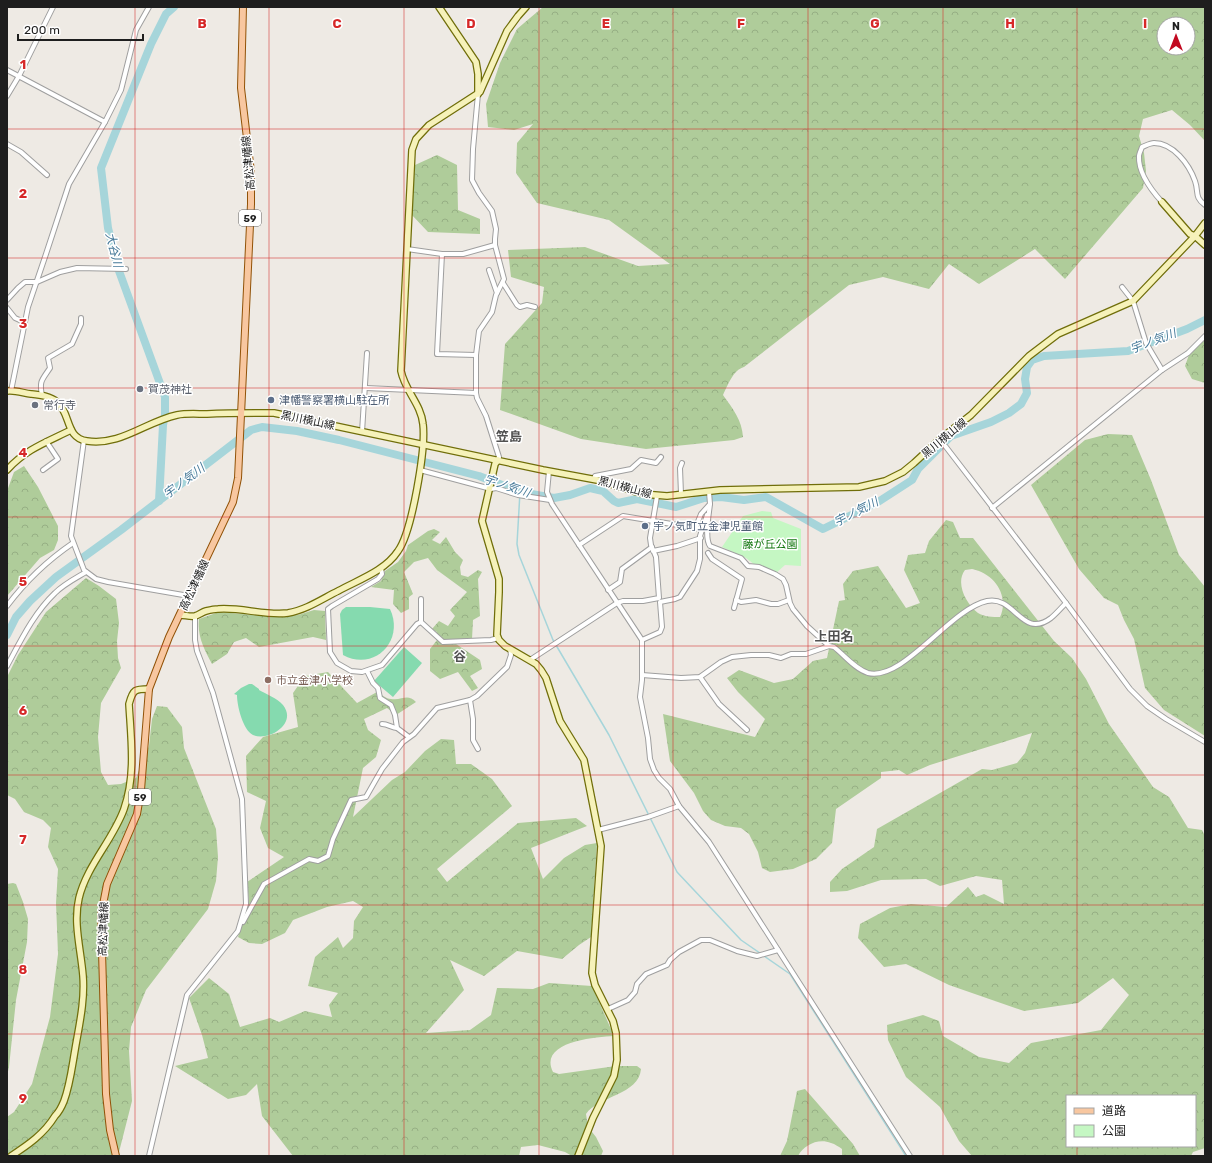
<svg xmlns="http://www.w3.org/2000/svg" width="1212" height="1163" viewBox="0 0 1212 1163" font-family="Rubik,'Noto Sans JP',sans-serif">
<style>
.forest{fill:url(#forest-crowns);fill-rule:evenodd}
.park{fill:#c5f7c3}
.pitch{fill:#85daaf}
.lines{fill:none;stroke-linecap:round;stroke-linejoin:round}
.stream{stroke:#a6d5da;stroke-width:1.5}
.river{stroke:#a6d5da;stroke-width:8}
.street-casing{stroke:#9f9f9f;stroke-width:6}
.secondary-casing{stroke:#706e0a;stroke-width:8}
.primary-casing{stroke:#915207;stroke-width:8}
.street{stroke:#fff;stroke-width:4}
.secondary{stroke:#f6f2ba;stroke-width:5.5}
.primary{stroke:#f8c7a0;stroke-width:6}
.grid{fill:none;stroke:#d62828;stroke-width:1;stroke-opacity:0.55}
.worship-dot{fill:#6b7280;stroke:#fff;stroke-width:1.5}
.service-dot{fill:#5c6f8a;stroke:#fff;stroke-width:1.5}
.education-dot{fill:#8d6e63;stroke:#fff;stroke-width:1.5}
.labels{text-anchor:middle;stroke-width:3;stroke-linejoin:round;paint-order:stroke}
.shield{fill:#fff;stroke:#626262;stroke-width:1}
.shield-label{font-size:10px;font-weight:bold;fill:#1e1e1e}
.street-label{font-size:11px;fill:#1e1e1e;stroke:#fff}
.worship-label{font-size:11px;fill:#5b616d;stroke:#fff;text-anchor:start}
.service-label{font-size:11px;fill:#4e5e75;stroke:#fff;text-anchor:start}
.park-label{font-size:11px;fill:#147710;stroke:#fff}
.education-label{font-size:11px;fill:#785e54;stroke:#fff;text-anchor:start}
.water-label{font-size:12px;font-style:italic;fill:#487b9a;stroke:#fff}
.quarter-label{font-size:13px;font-weight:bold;fill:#515151;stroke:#fff}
.grid-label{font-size:13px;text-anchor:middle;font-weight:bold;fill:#d62828;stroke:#fff;stroke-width:3;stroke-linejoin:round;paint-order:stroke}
</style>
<defs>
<pattern id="forest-crowns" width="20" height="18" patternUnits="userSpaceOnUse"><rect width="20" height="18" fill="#afcc9a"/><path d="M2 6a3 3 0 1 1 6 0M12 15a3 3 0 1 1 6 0" fill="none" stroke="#96af84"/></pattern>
</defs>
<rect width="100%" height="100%" fill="#eeeae4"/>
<g class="forest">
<path d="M543 7H1205V141L1190 125 1172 110 1143 119 1139 136 1144 153 1146 171 1143 188 1065 279 1035 249 979 284 949 264 929 289 883 277 849 285 744 367C733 370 728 385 723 395 733 409 742 420 743 437L734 440 646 449 581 439 500 410 505 344 542 303 544 287 511 277 508 250 585 247 638 266 670 264 609 220 537 203 516 173 517 143 533 124 514 130 488 127 486 104 500 63 517 29ZM1164 24H1188V48H1164Z"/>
<path d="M437 155 457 165 458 210 480 219V234L428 232 411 214 415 165Z"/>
<path d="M1205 339V383L1192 379 1185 366 1190 352Z"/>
<path d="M1108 434 1132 435 1151 480 1179 555 1205 587V736L1164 710 1145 688 1134 639 1124 620 1118 605 1104 598 1079 569 1031 485 1085 440Z"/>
<path d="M24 466 38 487 58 526V540L54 550 40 558 7 596V491L14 472Z"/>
<path d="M946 520 953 522 960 538H973L1054 641 1072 658 1086 679 1109 724 1153 787 1169 797 1188 828 1202 830 1205 836V1148L1193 1152 1191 1156H972L959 1141 940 1107 906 1077 888 1040 887 1025 923 1015 939 1021 943 1036 979 1057 1009 1063 1031 1043 1101 1030 1129 995 1113 978 1078 1003 1024 1011 949 985 906 964 884 967 858 938 860 924 890 908 911 904 946 907 968 887 976 897 984 894 1004 904 1002 880 976 876 940 886 926 879 881 880 847 891 830 892V882L842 869 874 847 877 829 982 769 992 770 1017 763 1025 753 1032 733 930 765 907 775 899 770 881 772V778L836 809 832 843 816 859 793 869 770 872 762 868 758 852 749 834 741 828 725 826 711 820 703 811 694 793 670 761 663 714 755 737 765 719 738 692 727 678 739 670 774 683 793 679 813 661 827 658 839 601 845 600 843 584 853 571 878 566 906 608 920 603 904 570 908 555 925 553 929 541ZM972 569C994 573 1010 596 1000 617 993 617 984 617 978 613 966 604 955 583 965 570ZM1067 1096H1195V1146H1067Z"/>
<path d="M434 529 440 532 432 540 440 544 446 537 455 552 463 560 460 567 461 575 468 577 478 570 482 572 478 579 480 616 473 620 472 639H458L456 644 480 660 482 669 470 676 478 688 472 691 458 672 440 679 430 671V649L437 640V632L432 629 439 621 448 626 455 616 450 610 467 592 437 570 428 558 414 562 404 572 413 594 409 597V609L401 613 393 604 394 590 371 587 381 581 385 571 398 562 406 551 408 545 428 531Z"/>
<path d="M86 578 99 586 116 599 119 623 117 641 118 658 121 668 101 703 98 737 101 772 108 785 121 784 136 778 149 746 152 719 157 706 167 707 182 727 184 748 216 829 218 857 216 881 208 909 146 990 131 1027 129 1051 132 1101 118 1156H7V1117L14 1112 32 1084 50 1017 58 954 56 903 58 869 48 847 51 828 43 820 24 812 15 799 7 795V677L18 655 46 612Z"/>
<path d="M314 610 325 611 326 640 313 637 259 647 246 638 234 642 227 654 212 664C204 649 197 636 199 619L219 612 275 617 298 615Z"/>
<path d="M328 672 357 703 377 692C381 694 386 699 391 699 402 701 407 693 416 702L396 715 387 708 364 719 368 730 381 740 376 757 363 768 353 817 392 780 405 772 425 751 441 739 454 740 456 764H471L492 779 512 806 437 869 447 882 518 823 576 818 587 826 531 848 543 879 564 858 585 845 597 843 591 937 579 945 562 959 517 951 484 976 450 960 464 990 426 1033 470 1030 491 1015 497 988 533 989 549 983 592 986 614 1036C594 1037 538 1042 553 1072L559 1074 616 1066H637L641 1069C639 1095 598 1096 586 1114L588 1127 596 1137 603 1151 601 1156H572L565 1152 538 1145 521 1147 519 1156H293L262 1116 257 1084 246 1095 228 1099 175 1066 208 1058 202 1035 189 998 209 978 229 994 240 1027 270 1018 279 1022 305 1011 332 1017 329 1005 338 993 308 986 315 957 338 937 343 948 353 938 354 921 363 907 353 901 327 907 293 920 285 933 262 944 249 943 238 937 249 901 247 882 284 857 268 848 260 828 266 801 247 792 246 756 263 737 298 727 293 693 305 676Z"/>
<path d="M13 883 16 884 23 902 28 919 27 942 16 1000 9 1067 7 1076V884Z"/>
<path d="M805 1089 853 1144 860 1156H842V1149C839 1147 835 1144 831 1143 818 1138 804 1145 798 1156H780L787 1141 797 1091Z"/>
</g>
<path class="park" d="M762 511 771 512 773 518 801 529V566L785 565 775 574 755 565 746 558 722 547 743 516Z"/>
<g class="pitch">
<path d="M346 607H370L390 609C405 641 374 672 343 655L340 614 342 610Z"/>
<path d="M404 647 422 663 393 697 374 681Z"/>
<path d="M249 684H252L259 689V690C266 694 277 698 283 705 298 724 268 742 253 735 243 730 237 706 237 695L234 694 241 688Z"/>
</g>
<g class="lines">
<path class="stream" d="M520 492 517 544 519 555 553 640 609 735 677 872 741 940 790 974 906 1156"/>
<g class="river">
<path d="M159 501 163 425 165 415V397L119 271 108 228 101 168 151 44 166 14 174 7"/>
<path d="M7 635 16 617 30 601 56 577 121 530 251 430 262 427 297 431 339 440 479 476 520 492 554 498 570 495 590 488 603 491 614 501 618 503 637 499 676 507 704 498 721 497 744 500 766 497 823 529 878 502 912 480 918 469 951 436 991 422 1009 413 1021 404 1027 393 1025 379 1027 367 1032 360 1044 356 1128 351 1187 329 1205 320"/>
</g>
<g class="street-casing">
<g id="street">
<path d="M7 70 105 122 121 90 136 30 149 7"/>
<path d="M478 94 473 149 472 180 479 193 492 211 496 229 495 239V245L504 279 496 295 492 312 479 331 476 355V393L477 398 486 416 499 457 498 460"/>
<path d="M7 96 19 76 53 7"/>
<path d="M7 144 21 152 47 175"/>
<path d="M1162 202C1152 191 1138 173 1139 156 1139 154 1141 150 1142 147 1145 146 1150 143 1154 143 1173 143 1189 164 1195 181 1199 192 1194 197 1205 205"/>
<path d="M407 249 442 254H463L495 245"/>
<path d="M442 254 437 354 476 355"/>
<path d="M489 270 497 293"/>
<path d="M503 283 517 305 520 307 527 305 535 307"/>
<path d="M1122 287 1133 301 1146 343 1162 370"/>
<path d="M7 300 18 288 25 282H37L60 272 77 268 126 269"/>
<path d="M7 308 15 318 24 322"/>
<path d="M366 388 476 393"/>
<path d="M11 391 28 307 46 254 69 184 105 122"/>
<path d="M42 395C39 381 42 380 50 368L48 358 72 344 81 324V318"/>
<path d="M362 432 367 353"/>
<path d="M84 440 71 536 84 570 96 579 108 582 189 596"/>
<path d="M939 440 946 447 1066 603 1130 689 1147 706 1166 719 1205 742"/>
<path d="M43 470 58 459 46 441"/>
<path d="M420 470 491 489 496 488 518 495 550 500"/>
<path d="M549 471 547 492 552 504 642 640V680L640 697 648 738 650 759 654 770 659 778 670 789 679 806 709 842 910 1156"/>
<path d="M594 479 595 476 631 469 641 460 656 463 661 457"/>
<path d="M681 494 680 468 682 463"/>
<path d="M710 504C709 514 704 538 710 546L741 558 748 566 759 567 775 574 783 579 786 585 790 603 793 609 807 626 829 646"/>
<path d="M992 508 1162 370 1188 353 1205 336"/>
<path d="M695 529 701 514 710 504 709 492"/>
<path d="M579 545 623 516 702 529"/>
<path d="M653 551 677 546 701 538"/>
<path d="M708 553 712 559 742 579 734 608"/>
<path d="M381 568 382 574 378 579 332 606 328 609 330 652 337 663 351 671 362 672 382 665 417 624 421 622"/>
<path d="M608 590 620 582 622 569 652 547"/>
<path d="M421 599V622L443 642 491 640 498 638"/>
<path d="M736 600 741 602 756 600 771 604H778L789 600"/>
<path d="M7 606C25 582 48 560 73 543"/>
<path d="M642 640 660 632 662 627 660 602 675 599 680 597 697 571 700 559V536L707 515"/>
<path d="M530 660 617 603 623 601H643L659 598 656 557 651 545 650 538 657 496"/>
<path d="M7 666C21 640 34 613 55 593 64 584 76 578 86 572"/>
<path d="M367 671 373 683 378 688 380 698 391 705 395 715 397 728"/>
<path d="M642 675 681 678 700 677 721 662 732 657 751 655H769L781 658 791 654H806L829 646 834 647C844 655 855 669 868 673 903 682 950 609 987 601 1015 595 1022 640 1051 618 1056 614 1061 608 1066 603"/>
<path d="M700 677 719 704 747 730"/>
<path d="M470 700 473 719V740L478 749"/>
<path d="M382 724C388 724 392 728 397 728L409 737"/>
<path d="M598 830 648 817 679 806"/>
<path d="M243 922 264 884 309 859 318 861 328 856 333 839 351 800 366 797 382 769 403 742 414 734 437 708 470 700 477 696 507 667 511 655 510 649"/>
<path d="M608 1009 628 1000 635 992 637 984 646 974 667 965 670 960 679 952 701 940H710L737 951 757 956 778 950"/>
<path d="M149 1156 187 995 238 931 246 904 242 799 213 693 197 651 195 640V616"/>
</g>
</g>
<g class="secondary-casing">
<g id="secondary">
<path d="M439 7 476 62 478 74V94"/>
<path d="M1162 202 1190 234 1195 236 1205 245"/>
<path d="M7 391C15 390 23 393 31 394 40 395 50 396 57 402 71 413 65 438 87 441 121 446 145 422 177 415 186 413 197 414 207 414 230 413 252 413 274 413L543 470 597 480 643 494 667 496 720 490 859 487 885 481 903 472 914 463 939 440 971 415 1029 356 1058 334 1133 301 1195 236 1205 223"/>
<path d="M498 460 495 464 482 521 499 579V592L497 635 499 640 505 646 536 664 541 670 546 678 560 721 584 760 601 846 592 973 595 985 613 1021 616 1033 617 1060 614 1076 593 1118 578 1156"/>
<path d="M7 470C26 449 47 442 71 430"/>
<path d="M180 615C185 615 190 617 195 616 199 615 202 612 206 611 210 610 214 609 218 609 241 607 265 616 288 613 306 610 322 599 338 591 358 580 385 571 398 551 412 532 426 448 423 424 421 404 405 391 401 371L412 150 416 139 429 125 480 92 507 31 518 16 526 7"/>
<path d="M11 1156C28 1145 44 1134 55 1116 59 1112 62 1106 64 1101 70 1085 72 1067 75 1050 79 1026 85 1001 83 976 81 950 73 923 79 898 87 865 113 840 124 809 136 775 131 739 129 704 133 689 135 689 149 689"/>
</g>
</g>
<g class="primary-casing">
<path id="primary" d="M116 1156 110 1130 106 1094 101 915 107 884 137 814 141 790 149 689 169 637 233 502 238 478 251 204V172L241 88 243 7"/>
</g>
<use href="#street" class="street"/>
<use href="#secondary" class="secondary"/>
<use href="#primary" class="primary"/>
</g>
<path class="grid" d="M135 7V1156M269 7V1156M404 7V1156M539 7V1156M673 7V1156M808 7V1156M943 7V1156M1077 7V1096M7 129H1205M7 258H1205M7 388H1205M7 517H1205M7 646H1205M7 775H1205M7 905H1205M7 1034H1205M1077 1146V1156"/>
<g class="worship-dot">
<circle cx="140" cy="389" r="4"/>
<circle cx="35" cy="405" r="4"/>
</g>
<g class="service-dot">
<circle cx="271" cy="400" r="4"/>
<circle cx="645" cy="526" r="4"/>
</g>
<circle class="education-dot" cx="268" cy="680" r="4"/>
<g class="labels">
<g class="shield">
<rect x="239" y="210" width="22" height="16" rx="3"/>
<rect x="129" y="789" width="22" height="16" rx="3"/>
</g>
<g class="shield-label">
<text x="250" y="222">59</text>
<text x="140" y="801">59</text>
</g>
<g class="street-label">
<text transform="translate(248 163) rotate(-95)" y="4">高松津幡線</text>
<text transform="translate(308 420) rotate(12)" y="4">黒川横山線</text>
<text transform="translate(944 438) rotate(-40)" y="4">黒川横山線</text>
<text transform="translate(625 487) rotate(15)" y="4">黒川横山線</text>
<text transform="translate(194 585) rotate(-65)" y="4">高松津幡線</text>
<text transform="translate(103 929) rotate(-88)" y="4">高松津幡線</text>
</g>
<g class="worship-label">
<text x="148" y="393">賀茂神社</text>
<text x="43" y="409">常行寺</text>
</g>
<g class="service-label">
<text x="279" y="404">津幡警察署横山駐在所</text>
<text x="653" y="530">宇ノ気町立金津児童館</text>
</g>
<g class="park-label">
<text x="770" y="548">藤が丘公園</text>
</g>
<g class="education-label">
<text x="276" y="684">市立金津小学校</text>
</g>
<g class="water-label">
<text transform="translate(114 250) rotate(76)" y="4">大谷川</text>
<text transform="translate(1153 341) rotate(-21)" y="4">宇ノ気川</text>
<text transform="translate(184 481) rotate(-37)" y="4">宇ノ気川</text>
<text transform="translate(507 486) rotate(18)" y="4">宇ノ気川</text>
<text transform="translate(856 512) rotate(-27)" y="4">宇ノ気川</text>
</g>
<g class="quarter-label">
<text x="509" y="441">笠島</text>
<text x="834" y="641">上田名</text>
<text x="460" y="661">谷</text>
</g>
</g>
<g class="grid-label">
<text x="202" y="28">B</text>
<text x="337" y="28">C</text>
<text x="471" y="28">D</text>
<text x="606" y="28">E</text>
<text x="741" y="28">F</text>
<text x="875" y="28">G</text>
<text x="1010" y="28">H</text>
<text x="1145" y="28">I</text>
<text x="23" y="69">1</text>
<text x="23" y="198">2</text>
<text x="23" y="328">3</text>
<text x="23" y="457">4</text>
<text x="23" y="586">5</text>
<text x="23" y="715">6</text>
<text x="23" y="844">7</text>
<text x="23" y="974">8</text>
<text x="23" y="1103">9</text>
</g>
<rect width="1212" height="1163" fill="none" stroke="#1e1e1e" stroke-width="16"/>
<rect x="1066" y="1095" width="130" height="52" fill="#ffffff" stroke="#a5a5a5"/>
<rect x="1074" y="1108" width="20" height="6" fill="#f8c7a0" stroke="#a5a5a5"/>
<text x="1102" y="1115" font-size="12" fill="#1e1e1e">道路</text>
<rect x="1074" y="1125" width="20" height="12" fill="#c5f7c3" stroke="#a5a5a5"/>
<text x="1102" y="1135" font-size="12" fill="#1e1e1e">公園</text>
<g transform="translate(1176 36)"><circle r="19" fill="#ffffff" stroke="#a5a5a5"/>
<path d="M0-3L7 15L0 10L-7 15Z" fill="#c20920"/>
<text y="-6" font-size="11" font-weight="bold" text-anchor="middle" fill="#1e1e1e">N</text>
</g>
<path d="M18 34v6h125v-6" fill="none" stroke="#1e1e1e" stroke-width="2"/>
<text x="24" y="34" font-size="12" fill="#1e1e1e" stroke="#ffffff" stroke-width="3" paint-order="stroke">200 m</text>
</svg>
